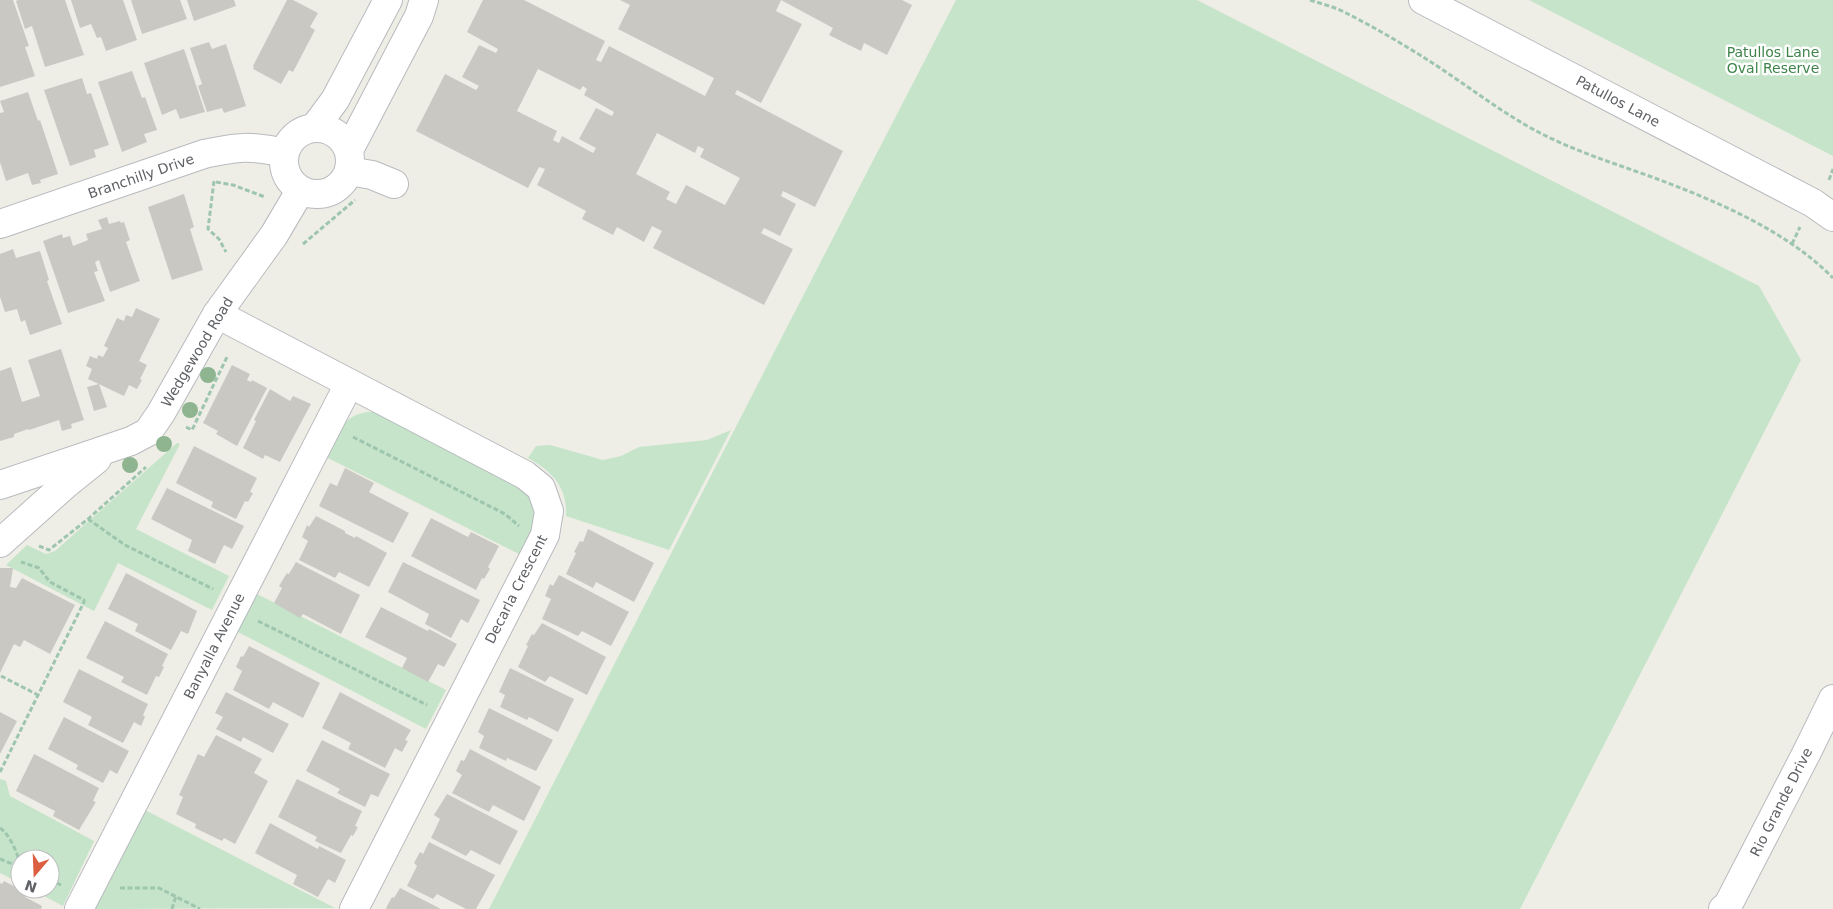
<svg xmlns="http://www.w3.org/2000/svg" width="1833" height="909" viewBox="0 0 1833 909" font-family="'DejaVu Sans',sans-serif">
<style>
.green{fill:#c5e4c9}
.building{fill:#cac8c2;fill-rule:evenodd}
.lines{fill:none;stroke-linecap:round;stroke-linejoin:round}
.minor-casing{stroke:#b8babe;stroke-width:30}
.path{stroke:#9ec5ae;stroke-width:3;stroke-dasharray:5 2.5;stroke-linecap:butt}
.minor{stroke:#fff;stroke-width:28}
.tree{fill:#8eb490}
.labels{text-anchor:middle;stroke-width:5;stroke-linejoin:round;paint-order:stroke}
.park-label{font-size:14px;fill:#3e844a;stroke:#fff}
.street-label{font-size:14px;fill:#5e6065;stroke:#fff}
</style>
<rect width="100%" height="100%" fill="#efeee6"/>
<g class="green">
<path d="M956 0H1197L1759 286 1801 360 1520 909H489L786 329Z"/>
<path d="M1529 0H1833V156Z"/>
<path d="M367 412H379L528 488 539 512 523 556 326 457C337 435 341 416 367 412Z"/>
<path d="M731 430 669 550 566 516C568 488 552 471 528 458L536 446 550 445 603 460 621 456 639 447 707 440Z"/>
<path d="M177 443 180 444 136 529 229 576 212 610 118 563 94 611 6 565 27 545 46 554 55 551Z"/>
<path d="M255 593 446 690 426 729 236 631Z"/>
<path d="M0 779 6 781 10 796 94 841 63 906 31 889H50V859H20V883L0 873Z"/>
<path d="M145 810 335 908 95 909Z"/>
</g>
<g class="building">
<path d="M0 0H13L29 46 25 47 35 76 0 87Z"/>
<path d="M18 0H65L84 55 45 67 32 26 25 29 16 1Z"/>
<path d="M71 0H123L137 40 106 51 101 37 97 38 91 24 80 28Z"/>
<path d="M131 0H180L187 19 142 34Z"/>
<path d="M187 0H234L236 6 194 21Z"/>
<path d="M287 0H293L318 13 310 27 315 30 293 72 289 70 281 84 253 69 254 67 253 66Z"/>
<path d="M483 0H524L605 41 596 60 601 62 609 46 705 96 714 78 618 29 630 5 620 0H902L912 5 887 55 864 43 861 51 829 35 833 28 781 0 776 11 802 24 761 103 737 90 735 94 843 151 815 207 783 191 781 196 796 204 780 236 764 228 761 233 793 249 764 305 653 248 662 231 652 226 644 242 617 227 613 235 582 219 586 211 537 185 545 169 539 167 528 188 416 131 445 74 476 90 479 86 462 77 479 45 496 53 498 49 467 32ZM538 69 580 90 583 86 587 89 584 95 614 112 612 116 596 108 579 139 596 148 593 153 562 136 559 143 553 140 557 131 517 111ZM657 133 695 153 698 146 704 149 700 157 740 178 725 205 686 185 676 204 666 199 670 192 636 174Z"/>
<path d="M209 42 212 49 226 44 246 106 224 113 222 108 207 112 198 86 202 84 190 48Z"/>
<path d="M184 49 205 112 180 119 176 109 162 115 144 63Z"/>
<path d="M132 71 142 98 145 97 157 130 144 134 147 142 122 152 98 82Z"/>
<path d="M82 78 87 94 91 93 109 145 94 150 96 157 70 166 44 90Z"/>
<path d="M28 92 38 121 40 120 58 174 40 180 41 183 32 185 28 173 6 181 0 162V113L4 112 0 101Z"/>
<path d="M184 194 194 227 190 229 203 270 172 280 148 207Z"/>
<path d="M107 217 109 224 120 221 121 223 124 222 130 240 126 242 140 281 110 292 99 260 95 262 98 271 94 272 105 301 68 313 43 241 62 234 63 238 70 236 73 246 88 240 86 234 102 229 98 220Z"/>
<path d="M13 249 16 258 40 251 49 280 47 281 62 324 30 335 25 320 21 322 17 309 5 312 0 297V254Z"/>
<path d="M136 308 160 319 139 361 147 365 140 379 142 380 137 389 129 385 124 396 88 379 92 369 86 366 90 356 97 359 98 355 103 357 108 348 104 346 117 318 124 321 126 315 132 317Z"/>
<path d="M61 349 84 420 71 424 72 428 62 431 59 420 29 430 28 429 14 434V437L0 441V371L11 367 22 402 40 396 28 360Z"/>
<path d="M232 365 250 374 247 380 251 382 252 380 267 388 237 446 216 434 218 431 203 423Z"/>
<path d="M99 384 107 407 94 411 87 387Z"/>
<path d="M270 389 290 401 293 396 311 404 280 462 265 455 263 459 243 448 256 421 254 420Z"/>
<path d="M194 446 257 478 250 492 253 493 248 502 245 501 236 519 211 507 213 502 176 483Z"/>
<path d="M345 468 374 483 369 492 409 513 393 543 319 506 330 483 337 486Z"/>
<path d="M167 488 244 526 232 549 224 545 215 564 188 551 192 540 151 519Z"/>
<path d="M316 516 345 531V533L355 538 356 536 387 553 369 587 339 572 335 578 299 560 308 541 302 537 307 525 309 527Z"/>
<path d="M431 518 468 537 471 532 499 546 488 567 490 569 484 579 482 578 476 590 411 556Z"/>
<path d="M588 529 654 563 634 602 596 582 593 588 566 574 576 553 574 552 580 541 583 542Z"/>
<path d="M296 562 360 595 341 634 303 614 300 618 274 603 282 588 279 586 287 573 289 574Z"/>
<path d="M403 562 480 600 468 623 461 619 451 638 425 624 429 614 388 592Z"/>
<path d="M0 568H13L10 587 16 588 22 578 75 605 50 654 24 640 20 647 14 644 0 673Z"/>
<path d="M126 573 197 611 188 634 181 631 171 650 135 631 138 624 108 609Z"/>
<path d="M559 575 629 612 611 646 582 631 578 636 542 619 551 599 545 596 550 584 553 586Z"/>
<path d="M381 607 428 631 429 629 457 644 444 667 438 664 428 682 402 668 407 658 365 637Z"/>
<path d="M105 621 168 654 162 666 164 667 159 677 156 676 147 695 121 682 124 677 86 658Z"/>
<path d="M542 623 606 657 587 695 550 676 545 682 518 667 528 646 526 645 532 634 534 635Z"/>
<path d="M249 646 320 683 303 718 273 702 269 709 233 690 242 671 236 667 241 656 243 657Z"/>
<path d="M510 668 574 699 558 732 529 717 527 720 500 707 505 695 499 692Z"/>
<path d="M79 669 148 704 143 715 145 717 141 726 134 722 123 743 88 725 92 717 63 702Z"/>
<path d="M226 692 289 724 273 753 243 737 241 742 216 729 223 717 215 713Z"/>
<path d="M340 692 411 730 405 740 408 741 402 752 395 748 385 768 348 749 351 743 322 728Z"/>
<path d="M489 708 553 740 536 771 507 758 506 761 479 748 484 736 478 732Z"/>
<path d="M0 712 17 721 0 754Z"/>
<path d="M64 717 129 751 117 774 110 770 103 783 76 769 78 765 48 749Z"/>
<path d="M216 735 262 759 254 773 268 781 235 844 224 838 222 841 195 828 196 824 176 814 183 797 179 795 198 754 204 757Z"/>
<path d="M322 740 390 774 378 797 371 794 365 807 337 793 340 789 306 771Z"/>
<path d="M470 749 541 787 524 821 493 805 489 812 452 793 462 775 456 771 461 760 464 761Z"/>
<path d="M34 754 99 788 93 801 96 802 79 830 53 816 55 811 16 791Z"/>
<path d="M297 779 362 811 355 826 358 827 353 836 351 835 341 853 315 841 317 837 278 817Z"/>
<path d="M447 794 518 831 500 865 471 850 466 856 431 838 440 819 434 815Z"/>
<path d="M270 823 318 849 319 846 346 860 335 883 328 879 318 897 293 884 297 875 255 853Z"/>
<path d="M429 842 495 875 476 909H466L437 894 433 899 407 886 417 866 414 863 420 852 423 854Z"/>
<path d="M4 881 27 893 25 897 42 906 41 909H0V883L2 884Z"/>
<path d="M400 888 441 909H387L386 908 392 897 394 898Z"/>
</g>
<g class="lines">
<g class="minor-casing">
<g id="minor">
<path d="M1423 0 1813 203 1833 217"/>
<path d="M315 127 335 100 388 0"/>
<circle cx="317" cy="161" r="33"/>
<path d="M349 150 419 16 424 0"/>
<path d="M349 171 372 175 394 184"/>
<path d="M0 224 204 154C237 147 250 145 284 153"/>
<path d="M217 314 525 475 541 488 549 511 545 535 354 909"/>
<path d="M0 485 131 441 148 432 161 413 217 314 274 235 300 191"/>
<path d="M0 543 66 484 97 459"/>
<path d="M79 909 349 384"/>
<path d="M1723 909 1728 905 1807 752 1833 699"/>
</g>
</g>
<g class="path">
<path d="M1310 0C1322 4 1335 7 1346 13 1376 28 1406 46 1434 64 1466 85 1496 108 1529 127 1568 149 1610 162 1652 177 1714 200 1786 230 1833 278"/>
<path d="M1829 180 1833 169"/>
<path d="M214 181 208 229 219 239 226 252"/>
<path d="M216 182 233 185 265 197"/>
<path d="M303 244 355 200"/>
<path d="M1792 244 1800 227"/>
<path d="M186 427 192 430 227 357"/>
<path d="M353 437 505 514 519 526"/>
<path d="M88 519 125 545 213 589"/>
<path d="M39 546 49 550 88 519 146 467"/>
<path d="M258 621 427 705"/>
<path d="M1 676 38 695"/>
<path d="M0 772 84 602V600L50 582 39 568 21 562"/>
<path d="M0 828C10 835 17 852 20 864"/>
<path d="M0 859 20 867"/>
<path d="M50 880 61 885"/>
<path d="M120 888H159L200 909"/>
<path d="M172 909 176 896"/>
</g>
<use href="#minor" class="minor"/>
</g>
<g class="tree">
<circle cx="208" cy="375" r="8"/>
<circle cx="190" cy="410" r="8"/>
<circle cx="164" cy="444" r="8"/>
<circle cx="130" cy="465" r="8"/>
</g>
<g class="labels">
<g class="park-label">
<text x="1773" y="57">Patullos Lane<tspan x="1773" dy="16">Oval Reserve</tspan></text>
</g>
<g class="street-label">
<text transform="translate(1618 101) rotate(28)" y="5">Patullos Lane</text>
<text transform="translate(141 176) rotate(-19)" y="5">Branchilly Drive</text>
<text transform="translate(197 352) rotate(-59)" y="5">Wedgewood Road</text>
<text transform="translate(516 589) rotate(-63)" y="5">Decarla Crescent</text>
<text transform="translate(214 646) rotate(-63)" y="5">Banyalla Avenue</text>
<text transform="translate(1781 802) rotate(-63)" y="5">Rio Grande Drive</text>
</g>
</g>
<g transform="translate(35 874) rotate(199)"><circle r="24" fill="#ffffff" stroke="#bfbfc1"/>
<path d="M0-4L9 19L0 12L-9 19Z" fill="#db5f40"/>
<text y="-8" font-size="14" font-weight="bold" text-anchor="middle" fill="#5e6065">N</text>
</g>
</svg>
